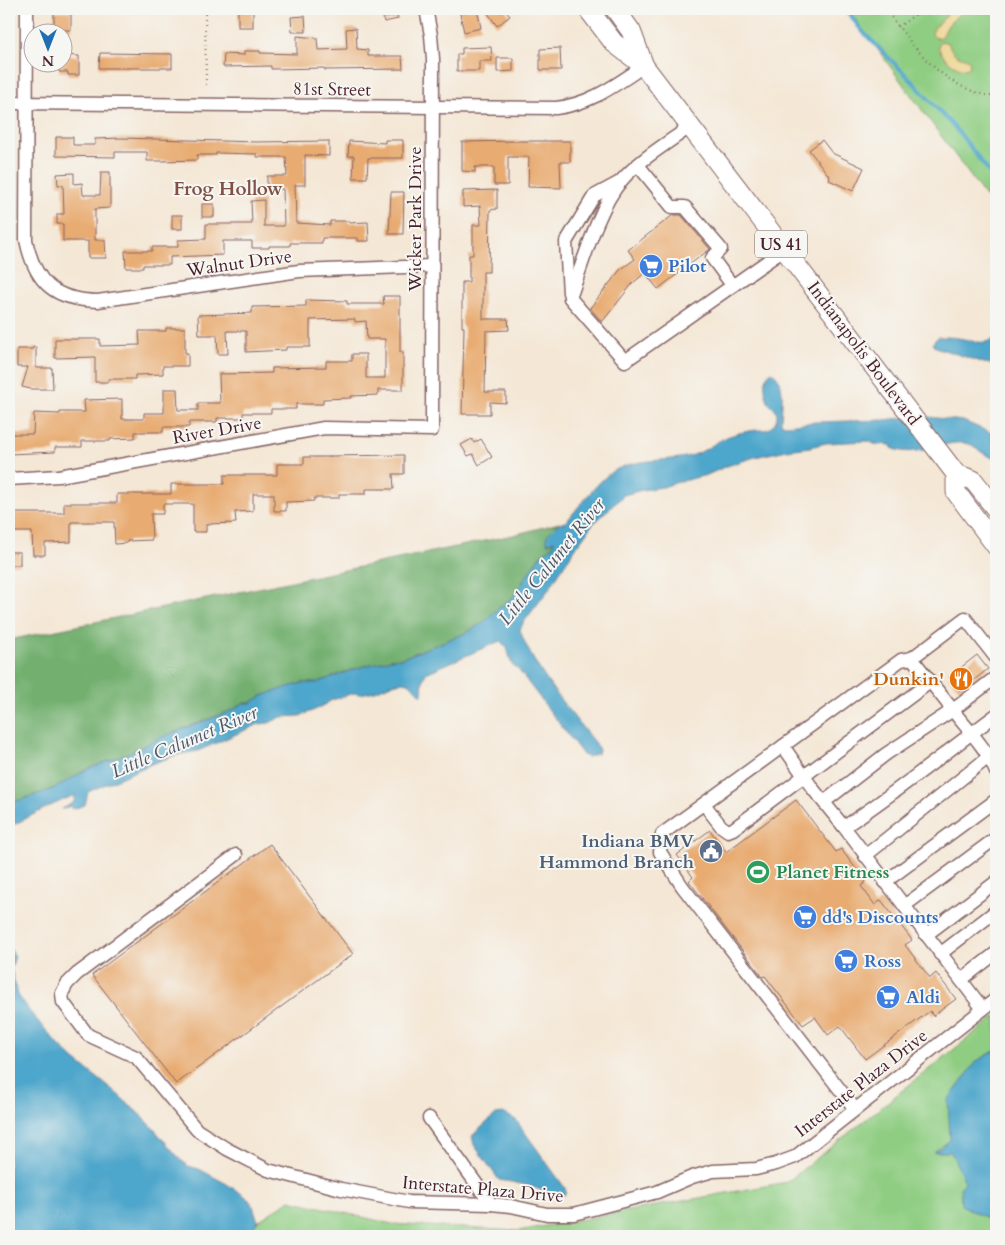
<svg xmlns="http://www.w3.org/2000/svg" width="1005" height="1245" viewBox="0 0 1005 1245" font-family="Cardo,serif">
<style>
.green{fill:#8fcd82;stroke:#6c7656}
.forest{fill:#73b070;stroke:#5e684e}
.sand{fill:#eeda9e;stroke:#9c7c64}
.water{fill:#4ea6cb;stroke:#4c627b}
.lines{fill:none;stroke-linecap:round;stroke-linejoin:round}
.stream{stroke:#4ea6cb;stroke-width:4}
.building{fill:#e8ab71}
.minor-casing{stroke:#866566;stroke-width:15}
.highway-casing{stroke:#866566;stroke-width:21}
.path{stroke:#866566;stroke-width:2;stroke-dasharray:1 4;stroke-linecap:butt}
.minor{stroke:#fff;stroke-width:12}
.highway{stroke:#fff;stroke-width:19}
.labels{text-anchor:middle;stroke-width:4;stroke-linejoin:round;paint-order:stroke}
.shield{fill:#f6f6f2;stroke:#7e6067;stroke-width:1}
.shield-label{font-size:16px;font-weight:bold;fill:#4a1f2b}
.street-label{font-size:18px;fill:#4a1f2b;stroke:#f6f6f2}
.shop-label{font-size:18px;font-weight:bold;fill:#366cbe;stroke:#f6f6f2;text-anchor:start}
.food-label{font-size:18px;font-weight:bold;fill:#c56008;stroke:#f6f6f2;text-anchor:end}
.service-label{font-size:18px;font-weight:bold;fill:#4e5e75;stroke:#f6f6f2;text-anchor:end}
.leisure-label{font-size:18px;font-weight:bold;fill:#27864d;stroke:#f6f6f2;text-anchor:start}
.neighbourhood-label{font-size:19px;font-weight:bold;fill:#815044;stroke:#f6f6f2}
.water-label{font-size:19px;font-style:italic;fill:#4c556b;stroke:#f6f6f2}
</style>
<rect width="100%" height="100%" fill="#f6f6f2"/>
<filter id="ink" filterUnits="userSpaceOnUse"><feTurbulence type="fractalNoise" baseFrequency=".02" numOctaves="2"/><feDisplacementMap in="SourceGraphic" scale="10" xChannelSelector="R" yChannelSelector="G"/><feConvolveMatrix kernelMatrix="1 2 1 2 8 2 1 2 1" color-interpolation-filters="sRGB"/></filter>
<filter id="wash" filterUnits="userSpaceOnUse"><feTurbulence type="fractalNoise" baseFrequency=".0096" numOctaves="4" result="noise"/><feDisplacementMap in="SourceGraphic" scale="20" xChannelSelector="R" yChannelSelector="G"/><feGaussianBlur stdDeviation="1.12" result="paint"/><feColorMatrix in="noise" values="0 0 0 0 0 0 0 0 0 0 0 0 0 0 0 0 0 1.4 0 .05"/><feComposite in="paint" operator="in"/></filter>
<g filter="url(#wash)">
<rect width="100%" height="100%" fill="#f4e7d5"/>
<g class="green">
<path d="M848 9H996V211Z"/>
<path d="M996 1016V1236H247L258 1221 290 1200 392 1224 518 1231 787 1182Z"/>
</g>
<path class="forest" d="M559 523 554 528 547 543 555 541 554 545 539 557 513 597 495 611 484 622 466 633 402 658 391 659 355 669 316 683H303L262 696 250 703H243L233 710 154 740 142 747 86 770 55 788 9 804V640L513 535Z"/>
<g class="sand">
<path d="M950 9H957L959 14 948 25 942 37 935 38 932 34C933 28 941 19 946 17L947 13Z"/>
<path d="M941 41 948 43C955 58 956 54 969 60L970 66 966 69C954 68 941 57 938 46Z"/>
</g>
<g class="water">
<path d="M938 337C945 337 952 337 958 338 973 340 983 347 996 337V365L984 363 938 348 934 346 933 342Z"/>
<path d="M772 372C787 381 781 408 781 423L785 425 816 422 884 420 920 416 963 421 996 435V460L976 449 974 446C949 434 920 461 892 448L891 445 874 444 869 441 826 443 810 447 787 450 755 457 727 466 707 475 678 482 663 487 642 490 624 495 592 525 570 556 549 589 523 623 520 630C533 669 572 714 597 746L599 750 598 753 588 757 584 756 517 668 512 665 507 648 500 641 426 673 423 680 422 694H420L410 683 401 682 389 685 375 691 360 694 354 693 332 700 317 709 300 716 281 717 269 723 259 724 198 751 180 754 151 764 88 792 85 805 73 809 70 806 62 809 74 802 75 795 50 806 9 827V804L55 788 86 770 142 747 154 740 233 710 243 703H250L262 696 288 687 303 683H316L355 669 391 659 402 658 466 633 484 622 495 611 513 597 539 557 554 545V541L547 543V535L559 523 566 522C577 509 602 476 615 470 638 458 666 462 690 456 703 453 715 442 727 437 737 433 746 431 757 430 760 430 765 430 768 429 775 426 779 417 776 410 774 407 770 406 768 402 765 393 761 376 772 372Z"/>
<path d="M9 947 15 956 11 969 18 995 30 1012 60 1046 75 1060 114 1091 146 1120 181 1160 188 1166 199 1169 225 1183 245 1196 252 1203 258 1221 247 1236H9Z"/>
<path d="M996 1050V1223L961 1205 960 1188 965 1182 951 1152H934L950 1140 948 1100 977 1061Z"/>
<path d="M503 1113 516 1120 565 1188 566 1192 564 1195 556 1197C538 1187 519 1183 499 1180L474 1145 472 1136 496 1114Z"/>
</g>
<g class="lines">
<path class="stream" d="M845 9 863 32 912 81 961 135 996 181"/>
</g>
<g id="blocks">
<g class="building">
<path d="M381 9H396L398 19 384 22Z"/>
<path d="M459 9H477L481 28 464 32Z"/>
<path d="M485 9H505L510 16 497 26Z"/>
<rect x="238" y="10" width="15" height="17"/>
<rect x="54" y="11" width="17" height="19"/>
<path d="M305 16 306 32H292L291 17Z"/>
<path d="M356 28 357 49 368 50V56H402L403 69 325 70 324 68 271 69V66L223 67 224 54 244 55V51H260V53L297 54V36L317 38 318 50 347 49 346 29Z"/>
<path d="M491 47 492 61H479V71H457V54H462V48Z"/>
<path d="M560 48 561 70H540V49Z"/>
<path d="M100 53 172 54V68H99Z"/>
<path d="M62 55 79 56V75H68V72H59V62H62Z"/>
<path d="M497 58H513V71L497 72Z"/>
<path d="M56 137H73V145H95V139L122 138 256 142 329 141V156L305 155V185H295L296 223 330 225V221H349V223L368 222 369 241H358V238H322V243H290V246H269V248H252V241H223V255L170 257V265H143V268H126L125 251H152V247H178V240L206 239V224H252L251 201 264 200V226H284L283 189H267V176H287L286 157H257V154L216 153V155H197V160L162 161H147V152H115V157L56 156Z"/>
<path d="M385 140H403V158H368L367 178H353L354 156H348L349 141 385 143Z"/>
<path d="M822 140 832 153 864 168 853 191 829 180 830 177 809 150Z"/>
<path d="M515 141H570V162H560L561 188 528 187 529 157H508V185H494V167H475V172L462 171V142Z"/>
<path d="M101 172H110V208L95 209V240H105L106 258H88V241H63V224H57V214H64L63 185H58L57 174 74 173V184L82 183 83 195H100Z"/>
<path d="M497 190V209L490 210 489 272H483V319H508L509 330 486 331 485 392H506V403L490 402V414H462L464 327H462V282H469V255H473V225H481L480 206 463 207V191Z"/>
<path d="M391 192H404L403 234H389Z"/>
<rect x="202" y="204" width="12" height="13"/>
<rect x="172" y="215" width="10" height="14"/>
<path d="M673 215H681L710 249 658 289 645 273 633 283 602 322 590 308 620 270 635 259 628 250Z"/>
<path d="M383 296H400V352H403V390H378V395L351 396V398L323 399V404H296V409H271V413H243V418H217V422H189V427H163V432H135V438L110 439V441H82V447H55V452L9 454V434H33L34 413 60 414V412H85L84 400 122 399V419H144V413H164V389H177L178 410H198V403H220L219 374 272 373V368L326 367V361H352V354H366V378H385V339H367L366 321 355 322V319L310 320V347H286V350L246 352V331H227L228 354H218L217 335H199L198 315 252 313V307L306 306V300L347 301V304H384Z"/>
<path d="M166 328H185V353H188V366H163V374L135 375V379H108V382H95V357L55 358V339H100V346L140 345 139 331H166Z"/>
<path d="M33 347H36V368H52L53 389H31L22 387 28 367H17V349H33Z"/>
<path d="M472 439 474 443 481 439 492 457 479 465 473 454 468 456 461 445Z"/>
<path d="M404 455V474H393L394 489H366V494H339V498H314V501L286 502V511H274V494H253V511L235 512 236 523 206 524V532H193V504H163V514H151L152 540 127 541V543L115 544 114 522H71V542L45 543V555H33L32 532H10V513H64V503H117V494H171V484H224V475H277V464H304V457H330V456Z"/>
<rect x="9" y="552" width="11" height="13"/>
<path d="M977 655 988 669 960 691 949 677Z"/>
<path d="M796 800 836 852 841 849 866 882 861 886 875 905 881 900 912 940 905 945 930 978 936 973 956 999 933 1016 930 1011 865 1059 840 1026 828 1035 815 1017 803 1025 765 976 763 977 689 881 693 877 677 855 710 830 726 852Z"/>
<path d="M270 844 353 954 176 1084 92 975Z"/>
</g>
</g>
</g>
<g filter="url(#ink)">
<use href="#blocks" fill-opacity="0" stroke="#866566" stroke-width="1"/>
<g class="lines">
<g class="minor-casing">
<g id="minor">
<path d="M27 9 26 240C35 283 54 300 98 301L299 271 432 266"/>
<path d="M9 103 556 108C591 104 615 85 644 66"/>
<path d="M691 126C668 143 640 159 621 181 598 208 583 263 570 298L625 361 785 249"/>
<path d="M638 165 672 207H685L721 249 712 258 732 285"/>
<path d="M569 293 566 242 594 196 620 182"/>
<path d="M9 479 59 476 324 428 432 430 433 59 431 35 426 9"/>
<path d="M912 658 965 618 996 658"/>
<path d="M996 715C946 752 897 792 844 827L813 789 783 746 901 660 912 658C927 678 943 697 958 717 972 734 988 751 996 772"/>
<path d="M783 746 662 834 660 852 682 886 855 1109"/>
<path d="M824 802 886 754 953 710 996 677"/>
<path d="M704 804 721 826 728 831 733 829 930 682"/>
<path d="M844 827 961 980 996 953"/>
<path d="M236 855 77 974 67 984 62 993 63 1002 88 1035 136 1057 197 1130 227 1149 268 1170 341 1189 409 1202 491 1204 511 1206 547 1214H574L657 1192 692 1177 713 1171 756 1169 776 1164 795 1157 996 999"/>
<path d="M865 856 996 751"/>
<path d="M885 882 996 800"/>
<path d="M904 906 996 838"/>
<path d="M926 935 996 882"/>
<path d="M940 954 996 911"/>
<path d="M961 980 983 1009"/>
<path d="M429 1118 491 1204"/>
</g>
</g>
<g class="highway-casing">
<g id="highway">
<path d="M588 9 614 43 644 66 956 474V492L996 546"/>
<path d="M615 9 631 31 644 66"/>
<path d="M956 474 973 480 996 509"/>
</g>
</g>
<g class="path">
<path d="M205 9 206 88"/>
<path d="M885 9C916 49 942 89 996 97"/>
<path d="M898 27 923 9"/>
</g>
<use href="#minor" class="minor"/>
<use href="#highway" class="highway"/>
</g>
</g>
<defs>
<g id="supermarket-disc" transform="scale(1.25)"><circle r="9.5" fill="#3f7fe0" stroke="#f6f6f2"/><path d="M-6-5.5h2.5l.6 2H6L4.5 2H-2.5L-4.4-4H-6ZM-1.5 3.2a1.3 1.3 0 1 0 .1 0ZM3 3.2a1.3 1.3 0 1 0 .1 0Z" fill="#fff"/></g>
<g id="restaurant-disc" transform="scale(1.25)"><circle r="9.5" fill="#e8710a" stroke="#f6f6f2"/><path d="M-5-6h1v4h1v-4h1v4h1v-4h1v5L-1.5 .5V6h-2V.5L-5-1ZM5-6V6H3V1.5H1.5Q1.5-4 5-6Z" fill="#fff"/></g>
<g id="civic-disc" transform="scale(1.25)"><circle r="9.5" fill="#5c6f8a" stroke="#f6f6f2"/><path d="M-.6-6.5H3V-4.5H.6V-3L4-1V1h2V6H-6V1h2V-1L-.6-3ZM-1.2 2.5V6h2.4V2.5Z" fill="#fff"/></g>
<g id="stadium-disc" transform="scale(1.25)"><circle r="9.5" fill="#2e9e5b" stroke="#f6f6f2"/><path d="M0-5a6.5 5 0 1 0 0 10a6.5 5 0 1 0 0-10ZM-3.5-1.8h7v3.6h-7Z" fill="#fff"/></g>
</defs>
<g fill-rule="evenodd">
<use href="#supermarket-disc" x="651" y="266"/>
<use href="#restaurant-disc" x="961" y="679"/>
<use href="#civic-disc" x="711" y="851"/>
<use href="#stadium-disc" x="758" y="872"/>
<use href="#supermarket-disc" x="805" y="917"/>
<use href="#supermarket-disc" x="846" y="961"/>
<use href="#supermarket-disc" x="888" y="997"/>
</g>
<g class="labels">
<rect class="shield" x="755" y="230.5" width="52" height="27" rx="4"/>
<g class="shield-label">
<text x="781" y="250">US 41</text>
</g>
<g class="street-label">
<text transform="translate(332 89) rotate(1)" y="6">81st Street</text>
<text transform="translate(415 219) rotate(-90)" y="6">Wicker Park Drive</text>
<text transform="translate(239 263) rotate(-8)" y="6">Walnut Drive</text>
<text transform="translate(864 353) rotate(53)" y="6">Indianapolis Boulevard</text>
<text transform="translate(217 430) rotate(-10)" y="6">River Drive</text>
<text transform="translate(861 1083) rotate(-38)" y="6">Interstate Plaza Drive</text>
<text transform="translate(483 1189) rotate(5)" y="6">Interstate Plaza Drive</text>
</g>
<g class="shop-label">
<text x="668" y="272">Pilot</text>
<text x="822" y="923">dd's Discounts</text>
<text x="864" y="967">Ross</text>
<text x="906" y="1003">Aldi</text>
</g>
<g class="food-label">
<text x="944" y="685">Dunkin'</text>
</g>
<g class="service-label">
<text x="694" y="847">Indiana BMV<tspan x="694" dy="21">Hammond Branch</tspan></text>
</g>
<g class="leisure-label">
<text x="776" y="878">Planet Fitness</text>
</g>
<g class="neighbourhood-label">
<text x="228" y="195">Frog Hollow</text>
</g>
<g class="water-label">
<text transform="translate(551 561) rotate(-51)" y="7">Little Calumet River</text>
<text transform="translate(184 741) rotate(-23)" y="7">Little Calumet River</text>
</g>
</g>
<rect width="1005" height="1245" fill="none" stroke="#f6f6f2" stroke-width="30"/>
<g transform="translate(48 48) rotate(180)"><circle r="24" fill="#f6f6f2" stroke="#b1a0a2"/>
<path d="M0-4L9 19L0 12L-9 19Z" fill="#1f6fb2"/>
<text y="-8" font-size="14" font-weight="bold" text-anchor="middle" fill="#4a1f2b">N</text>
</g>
</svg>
